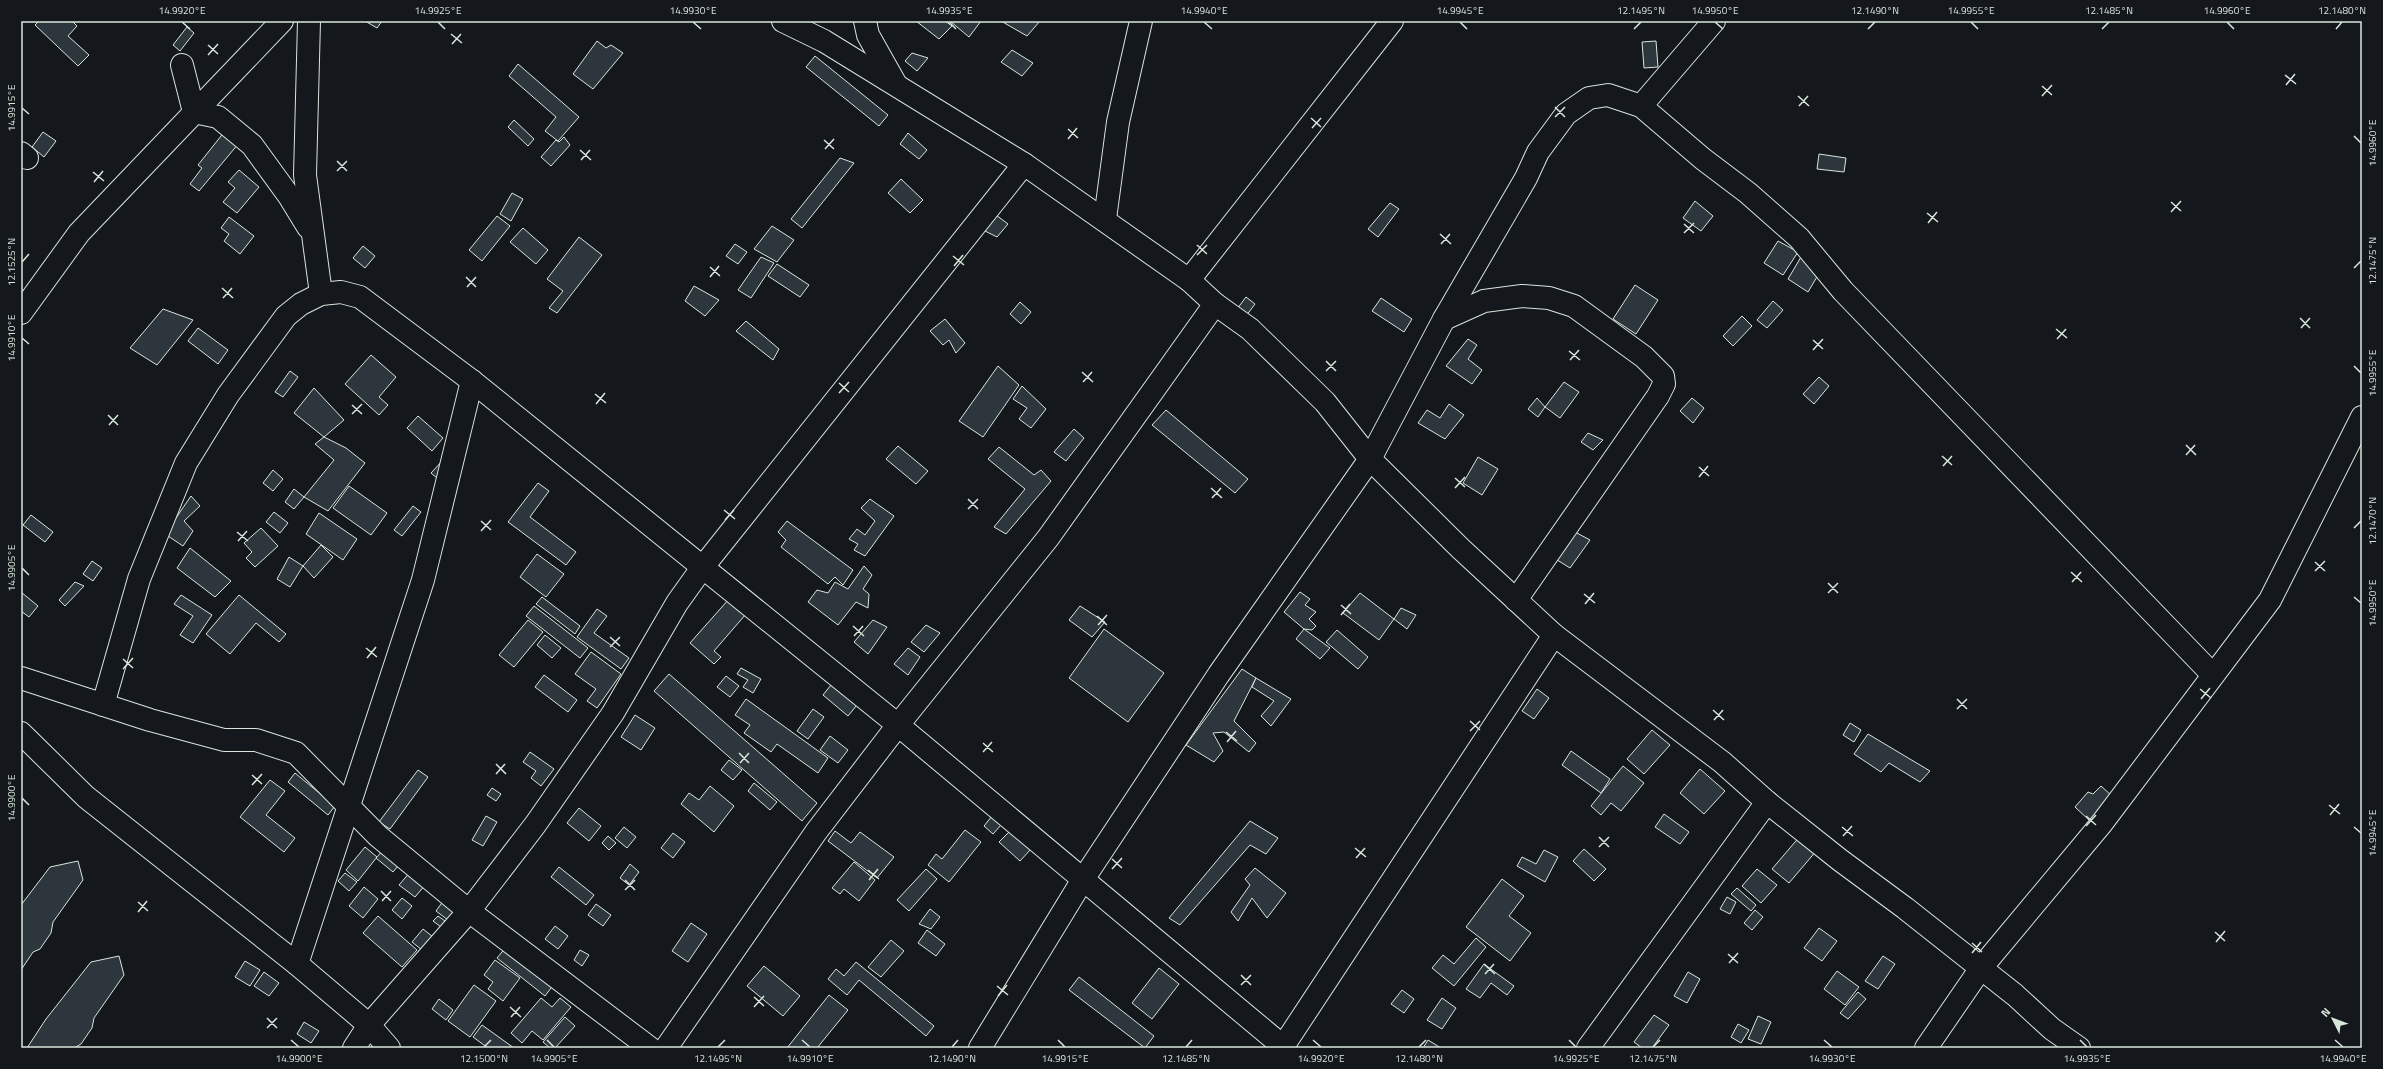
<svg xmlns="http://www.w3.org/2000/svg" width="2383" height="1069" viewBox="0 0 2383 1069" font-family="'Titillium Web',sans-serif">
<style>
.building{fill:#2c363c;stroke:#d8e6dc}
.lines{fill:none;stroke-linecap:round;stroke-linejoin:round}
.minor-casing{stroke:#d8e6dc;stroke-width:24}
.minor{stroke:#14181c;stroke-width:22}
.ticks{fill:none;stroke:#d8e6dc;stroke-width:1.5}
.neatline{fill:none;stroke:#d8e6dc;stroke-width:1.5}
.ticks-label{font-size:10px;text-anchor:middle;fill:#d8e6dc}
</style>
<rect width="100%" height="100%" fill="#14181c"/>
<g class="building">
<path d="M39 21H72L77 26 68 36 89 55 78 66 35 25Z"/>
<path d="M365 21H382L377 28Z"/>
<path d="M916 21H945L952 26 939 39Z"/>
<path d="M950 21H981L969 37Z"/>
<path d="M1001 21H1040L1027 36Z"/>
<path d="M187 27 194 33 180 51 173 45Z"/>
<path d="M597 41 606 48 611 45 623 53 593 89 573 74Z"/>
<path d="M1656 41 1658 67 1644 68 1642 42Z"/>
<path d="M1012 50 1033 63 1022 76 1001 62Z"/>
<path d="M912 53 928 58 917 71 905 61Z"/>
<path d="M815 56 888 115 879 126 806 67Z"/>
<path d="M518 64 579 117 558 141 545 131 556 117 509 76Z"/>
<path d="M514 120 534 139 528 146 508 127Z"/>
<path d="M225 131 239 143 199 191 190 184 202 168 198 165Z"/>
<path d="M43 132 56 141 44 157 32 147Z"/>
<path d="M908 133 927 150 919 159 900 144Z"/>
<path d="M564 137 570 145 551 166 541 157 556 140 559 142Z"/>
<path d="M1819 154 1846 158 1844 172 1817 169Z"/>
<path d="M840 158 854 163 802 228 791 219Z"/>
<path d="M239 170 259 187 237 213 223 202 235 188 228 182Z"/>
<path d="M901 179 923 200 910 213 888 193Z"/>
<path d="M512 193 523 199 511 221 500 214Z"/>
<path d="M1695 201 1713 216 1701 231 1683 218Z"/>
<path d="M1390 203 1399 209 1378 237 1368 229Z"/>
<path d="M996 215 1008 224 997 237 983 230Z"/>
<path d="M497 216 510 226 482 261 469 250Z"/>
<path d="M229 217 254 236 240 254 224 241 229 234 221 228Z"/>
<path d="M772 226 794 240 777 262 754 249Z"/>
<path d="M523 228 548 250 536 264 510 242Z"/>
<path d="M579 237 602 255 557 313 549 308 563 291 547 279Z"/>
<path d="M1778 241 1798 252 1783 275 1764 263Z"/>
<path d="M735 244 747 252 738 264 726 256Z"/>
<path d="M363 246 375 256 365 268 353 258Z"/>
<path d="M761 257 774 263 751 298 738 290Z"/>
<path d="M1801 257 1821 270 1808 292 1788 279Z"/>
<path d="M777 264 809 285 800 297 768 276Z"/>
<path d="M1635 285 1658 300 1636 334 1613 319Z"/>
<path d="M694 286 719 300 705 316 685 301Z"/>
<path d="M1246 297 1255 304 1246 316 1237 309Z"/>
<path d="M1381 298 1412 319 1404 332 1372 311Z"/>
<path d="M1773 301 1783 310 1767 328 1757 320Z"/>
<path d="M1020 302 1031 312 1021 324 1010 314Z"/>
<path d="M163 309 193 320 157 365 130 348Z"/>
<path d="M1742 316 1752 326 1733 346 1723 336Z"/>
<path d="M945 319 965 343 956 353 949 340 943 345 930 331Z"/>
<path d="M746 321 779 349 773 360 736 331Z"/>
<path d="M198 328 228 350 218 364 188 341Z"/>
<path d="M1468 339 1477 345 1468 359 1482 370 1472 384 1446 366Z"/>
<path d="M371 355 396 377 379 397 388 405 379 415 345 384Z"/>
<path d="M998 366 1019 385 983 437 959 421Z"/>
<path d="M290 371 298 377 283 397 275 392Z"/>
<path d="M1819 377 1829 386 1814 404 1803 394Z"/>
<path d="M1564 382 1579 392 1560 418 1545 407Z"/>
<path d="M1022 386 1046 409 1031 428 1019 419 1027 408 1013 399Z"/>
<path d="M314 388 344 420 324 437 294 413Z"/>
<path d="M1537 398 1545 407 1538 417 1528 409Z"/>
<path d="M1692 398 1704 408 1693 423 1680 411Z"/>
<path d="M1449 404 1464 415 1445 439 1418 423 1427 410 1440 418Z"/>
<path d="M1166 410 1248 479 1235 493 1152 425Z"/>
<path d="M418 416 443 438 432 451 407 428Z"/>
<path d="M1074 429 1084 438 1066 461 1054 452Z"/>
<path d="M1588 433 1603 440 1593 450 1581 442Z"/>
<path d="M324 437 346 448 365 463 328 511 304 497 334 460 315 444Z"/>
<path d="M898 446 928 471 916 484 886 459Z"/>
<path d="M999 447 1034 475 1041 470 1051 481 1006 534 994 527 1025 489 988 459Z"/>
<path d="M1478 457 1498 469 1482 495 1463 483Z"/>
<path d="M444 459V484L431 473Z"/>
<path d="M273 470 283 479 273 491 263 483Z"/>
<path d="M538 483 549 491 530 517 576 552 566 565 508 522Z"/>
<path d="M349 486 387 513 371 535 333 508Z"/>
<path d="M294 489 304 497 294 509 285 502Z"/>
<path d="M191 496 200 506 184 521 193 531 183 546 165 534Z"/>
<path d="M870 499 894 516 865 556 854 550 858 544 849 539 857 529 865 535 875 521 861 508Z"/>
<path d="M413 506 421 512 402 536 394 530Z"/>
<path d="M274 512 288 523 280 533 266 522Z"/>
<path d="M319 513 357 539 343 560 306 534Z"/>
<path d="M31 515 53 532 45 542 23 525Z"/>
<path d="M787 521 853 570 843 585 835 577 828 584 781 547 786 540 778 532Z"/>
<path d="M261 528 278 546 255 567 246 558 252 552 244 543Z"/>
<path d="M1575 532 1590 540 1570 568 1554 558Z"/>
<path d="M321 545 333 557 314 578 303 566Z"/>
<path d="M190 548 231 581 215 597 177 568Z"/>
<path d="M537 554 564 574 546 597 520 577Z"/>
<path d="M289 557 303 566 290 587 277 579Z"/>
<path d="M92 561 102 568 93 581 83 574Z"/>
<path d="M864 566 872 575 863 589 869 594 868 608 856 602 838 625 808 602 817 590 828 593 835 582 848 589Z"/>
<path d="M75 582 84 586 65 606 59 600Z"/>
<path d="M21 592 38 606 29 617 21 611Z"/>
<path d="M1300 592 1310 599 1305 605 1316 612 1309 619 1316 626 1312 630 1304 629 1284 612Z"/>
<path d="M1360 593 1394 619 1379 640 1343 613Z"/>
<path d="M181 595 212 615 193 643 180 635 193 616 174 604Z"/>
<path d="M239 595 286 634 279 642 256 623 230 654 206 634Z"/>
<path d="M542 597 580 626 575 634 536 604Z"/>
<path d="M729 599 746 614 714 651 721 657 714 664 690 643Z"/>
<path d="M534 606 588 648 580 658 526 616Z"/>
<path d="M1080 606 1105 622 1092 637 1069 620Z"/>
<path d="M1401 608 1416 615 1407 629 1394 619Z"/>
<path d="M597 609 607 616 594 633 629 658 621 669 577 637Z"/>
<path d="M528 620 543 632 514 667 499 655Z"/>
<path d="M873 620 887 627 868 654 854 642Z"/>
<path d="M926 625 940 633 924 652 911 642Z"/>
<path d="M1104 629 1164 673 1128 722 1069 678Z"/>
<path d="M1304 629 1330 648 1320 659 1296 639Z"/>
<path d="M1337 630 1368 657 1358 669 1326 642Z"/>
<path d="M545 635 561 648 552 658 537 645Z"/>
<path d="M908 648 920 657 908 675 894 664Z"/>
<path d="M591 652 621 674 597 708 587 701 596 689 575 674Z"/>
<path d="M741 668 761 679 753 693 743 687 748 680 737 674Z"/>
<path d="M1242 669 1256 678 1234 721 1256 743 1249 752 1224 732 1213 733 1223 751 1214 762 1186 745Z"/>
<path d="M669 674 817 803 802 821 654 691Z"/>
<path d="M544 675 577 700 568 712 535 687Z"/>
<path d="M726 676 739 686 730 697 717 687Z"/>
<path d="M1256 678 1291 699 1271 726 1261 716 1274 701 1252 687Z"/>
<path d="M835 680 861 700 848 716 823 695Z"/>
<path d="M1537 689 1549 698 1534 719 1522 711Z"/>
<path d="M746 699 828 758 818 773 777 744 771 752 744 733 750 725 735 715Z"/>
<path d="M813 709 824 717 808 739 797 731Z"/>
<path d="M635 715 655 728 641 750 621 737Z"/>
<path d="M1850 723 1861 730 1854 742 1843 735Z"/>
<path d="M1652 730 1670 745 1644 774 1627 759Z"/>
<path d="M1868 734 1930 771 1920 782 1889 763 1881 772 1854 754Z"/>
<path d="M830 736 848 750 838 763 820 750Z"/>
<path d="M1571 751 1610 779 1601 793 1562 765Z"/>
<path d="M530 752 554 769 541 786 531 778 536 771 523 762Z"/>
<path d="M729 760 742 770 733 780 721 770Z"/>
<path d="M1623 766 1644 783 1621 811 1611 803 1601 815 1591 806Z"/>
<path d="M1700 769 1725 791 1704 814 1680 793Z"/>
<path d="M418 770 428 777 390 829 379 822Z"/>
<path d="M295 773 335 806 328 815 288 782Z"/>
<path d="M270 780 285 791 266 815 295 838 284 852 240 817Z"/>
<path d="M754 783 777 802 770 810 748 791Z"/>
<path d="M710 786 734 806 714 832 681 804 689 793 699 800Z"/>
<path d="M2101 786 2112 796 2090 821 2075 807 2088 792 2093 794Z"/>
<path d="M492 788 501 794 496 801 487 795Z"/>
<path d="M579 808 601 826 589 841 567 823Z"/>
<path d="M1664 814 1689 832 1680 844 1655 827Z"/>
<path d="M486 816 497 822 483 846 472 840Z"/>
<path d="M992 816 1001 825 993 834 984 826Z"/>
<path d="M1250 821 1278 838 1266 854 1250 845 1180 925 1169 918Z"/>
<path d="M624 827 636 837 627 848 615 838Z"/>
<path d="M965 830 981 842 949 882 928 865 936 854 942 859Z"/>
<path d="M1011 830 1031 849 1020 861 999 842Z"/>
<path d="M835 831 851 843 860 832 894 857 877 878 828 841Z"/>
<path d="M673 833 685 842 673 858 661 848Z"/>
<path d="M1801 835 1817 850 1789 883 1772 869Z"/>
<path d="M608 836 616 843 609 850 602 843Z"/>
<path d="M365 847 377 857 358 881 346 870Z"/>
<path d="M386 847 402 861 393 872 376 858Z"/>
<path d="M1584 849 1606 869 1594 881 1573 861Z"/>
<path d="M1544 850 1558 857 1545 882 1517 866 1522 857 1536 864Z"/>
<path d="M78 861 83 880 53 922 51 933 40 949 33 952 21 970V905L50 867Z"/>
<path d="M854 862 875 880 859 901 844 889 840 894 832 888Z"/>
<path d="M630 864 639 872 629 885 620 878Z"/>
<path d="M559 867 594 895 586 905 551 877Z"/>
<path d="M1255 868 1286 893 1267 918 1252 898 1238 921 1231 912 1250 885 1245 879Z"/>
<path d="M926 869 937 879 909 911 897 900Z"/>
<path d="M1757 869 1777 885 1761 903 1742 886Z"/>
<path d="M411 871 426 884 415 897 399 885Z"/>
<path d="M345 873 357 882 349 891 338 881Z"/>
<path d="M1502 879 1524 896 1509 916 1531 933 1510 961 1466 927Z"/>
<path d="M364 887 378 899 363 918 349 906Z"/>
<path d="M1737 888 1756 905 1751 911 1731 894Z"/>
<path d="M1727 897 1736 902 1730 914 1720 909Z"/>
<path d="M402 898 412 906 402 919 392 910Z"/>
<path d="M444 900 456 909 448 920 436 911Z"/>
<path d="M596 904 611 915 603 926 588 915Z"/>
<path d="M930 909 940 917 931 929 919 924Z"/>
<path d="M1755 910 1763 917 1752 930 1744 923Z"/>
<path d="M378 916 417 950 402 967 363 933Z"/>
<path d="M438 916 445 921 441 927 433 921Z"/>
<path d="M691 923 707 934 688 962 672 951Z"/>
<path d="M555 926 568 936 558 949 545 939Z"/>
<path d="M1819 928 1837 941 1822 961 1804 948Z"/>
<path d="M423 929 433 937 422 950 412 942Z"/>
<path d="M927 930 945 944 936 956 918 943Z"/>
<path d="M1476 938 1486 947 1454 986 1432 968 1443 955 1454 964Z"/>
<path d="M891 940 904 951 881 977 868 967Z"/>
<path d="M507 946 554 984 545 996 497 958Z"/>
<path d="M580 950 589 955 582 966 574 960Z"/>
<path d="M119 956 124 975 94 1018 92 1028 81 1044 74 1048H27L46 1019 91 962Z"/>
<path d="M1883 956 1895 964 1878 989 1865 981Z"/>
<path d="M495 960 520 978 503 1001 488 989 493 982 484 975Z"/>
<path d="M245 961 260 970 250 986 235 977Z"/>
<path d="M856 962 934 1026 926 1036 859 980 847 995 828 979 836 969 844 976Z"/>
<path d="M1484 964 1514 986 1507 995 1491 983 1480 998 1466 989Z"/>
<path d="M764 966 800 996 783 1016 747 986Z"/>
<path d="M1159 968 1179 984 1152 1019 1132 1003Z"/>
<path d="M1837 971 1859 987 1845 1005 1824 989Z"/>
<path d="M264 972 279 983 269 996 254 986Z"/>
<path d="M1688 972 1700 979 1687 1003 1674 996Z"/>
<path d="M1079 977 1154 1036 1145 1048 1069 990Z"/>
<path d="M474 985 496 1001 470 1037 448 1021Z"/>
<path d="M1402 990 1414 999 1404 1013 1391 1004Z"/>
<path d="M1858 992 1866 999 1848 1019 1840 1013Z"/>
<path d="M829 995 848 1010 817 1048H787Z"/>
<path d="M541 998 552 1007 560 998 571 1007 543 1040 532 1031 522 1043 511 1033Z"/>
<path d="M1442 998 1456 1008 1442 1029 1427 1020Z"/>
<path d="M439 999 453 1010 446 1020 432 1009Z"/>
<path d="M1654 1015 1669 1025 1652 1048H1642L1634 1042Z"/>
<path d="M1758 1016 1771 1022 1761 1044 1748 1039Z"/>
<path d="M565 1017 575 1026 555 1048H550L543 1042Z"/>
<path d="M304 1022 319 1031 311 1043 297 1034Z"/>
<path d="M1738 1024 1749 1030 1741 1043 1731 1037Z"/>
<path d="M482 1025 514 1048H488L473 1037Z"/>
<path d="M1428 1040 1441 1048H1423Z"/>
</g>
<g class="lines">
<g class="minor-casing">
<g id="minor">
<path d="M309 21 305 175 321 294"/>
<path d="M783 21 824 41 1024 164 1189 280 1215 304 1250 329 1325 402 1370 459 1461 549 1554 635 1722 762 1767 802 1840 860 1905 908 2015 995 2052 1029 2079 1048"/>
<path d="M865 21 868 35 895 83"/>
<path d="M182 65 194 112 218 117 252 145 289 196 308 227"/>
<path d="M1641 106 1714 21"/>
<path d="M21 153 27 158"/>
<path d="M1105 219 1118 122 1141 21"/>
<path d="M1189 280 1392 21"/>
<path d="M21 313 79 233 282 21"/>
<path d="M1444 319 1484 301 1522 296 1549 298 1574 306 1644 357 1663 376 1664 384 1658 396 1516 600"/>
<path d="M21 678 150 720 224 740H256L296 753 378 836 469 911 650 1048"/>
<path d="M103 705 139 579 186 463 228 395 286 316 301 304 321 294 341 292 360 297 472 381 898 725 1285 1048"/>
<path d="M21 733 86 797 297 964 369 1025 389 1048"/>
<path d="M297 964 423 580 472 381"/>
<path d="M354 1048 369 1025 469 911 535 825 613 713 677 603 702 568 1024 164"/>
<path d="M666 1048 816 832 898 725 1048 538 1215 304"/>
<path d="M980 1048 1082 881 1219 674 1370 459 1444 319 1526 178 1538 152 1566 114 1589 98 1608 95 1641 106 1703 159 1748 193 1799 238 1843 291 2213 675"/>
<path d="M1282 1048 1554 635"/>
<path d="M1588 1048 1767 802"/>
<path d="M1926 1048 1981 968 2102 823 2270 600 2362 417"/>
</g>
</g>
<use href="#minor" class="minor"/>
</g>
<path class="ticks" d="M182 22 190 29M438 22 445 29M693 22 701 29M949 22 956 29M1204 22 1212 29M1460 22 1467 29M1715 22 1723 29M1971 22 1978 29M2227 22 2234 29M1634 29 1641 22M1868 29 1875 22M2102 29 2109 22M2336 29 2342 22M451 34 462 43M452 44 461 34M208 45 218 54M208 55 218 44M2285 75 2296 84M2286 85 2295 74M2042 86 2052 95M1798 96 1809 106M2042 96 2052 85M1799 106 1808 96M1555 107 1565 117M22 108 29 114M1555 117 1565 107M1311 118 1321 127M1312 128 1321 118M1068 129 1078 138M2354 136 2361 143M1068 139 1077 128M824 140 834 149M825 149 834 139M580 150 591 160M581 160 590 150M337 161 347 171M337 171 347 161M93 172 104 181M94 182 103 171M2171 202 2181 211M2171 212 2181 201M1927 213 1938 222M1928 223 1937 212M1684 224 1694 233M1684 233 1694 223M1440 234 1451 244M1441 244 1450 234M1197 245 1207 254M1197 255 1207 245M953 256 964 265M22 262 29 254M954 266 963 255M710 267 720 276M2354 268 2361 261M466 277 476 287M710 277 719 266M467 287 476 277M222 288 233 298M223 298 232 288M2300 318 2310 328M2301 328 2310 318M2056 329 2067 338M22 338 29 344M2057 339 2066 329M1813 340 1823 349M1813 350 1823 339M1569 351 1580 360M1570 360 1579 350M1326 361 1336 371M2354 366 2361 373M1326 371 1336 361M1082 372 1093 382M1083 382 1092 372M839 383 849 392M839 393 849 382M595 394 606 403M596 404 605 393M352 405 362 414M352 414 362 404M108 415 118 425M109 425 118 415M2186 445 2196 455M2186 455 2195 445M1942 456 1952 465M1943 466 1952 456M1699 467 1709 476M1699 477 1708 466M1455 478 1465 487M1211 488 1222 498M1455 488 1465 477M1212 498 1221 488M968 499 978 509M968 509 978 499M724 510 735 519M725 520 734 510M481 521 491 530M2354 528 2361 521M481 531 491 520M237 532 248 541M238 541 247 531M2315 562 2325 571M22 568 29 575M2315 571 2325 561M2071 572 2082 582M2072 582 2081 572M1828 583 1838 593M1828 593 1838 583M1584 594 1595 603M2354 597 2361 603M1585 604 1594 593M1341 605 1351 614M1341 615 1350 604M1097 616 1107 625M1098 625 1107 615M853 626 864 636M854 636 863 626M610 637 620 646M610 647 620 637M366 648 377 657M367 658 376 647M123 659 133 668M123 669 133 658M2200 689 2211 698M1957 699 1967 709M2201 699 2210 688M1957 709 1967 699M1713 710 1724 720M1714 720 1723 710M1470 721 1480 730M1470 731 1480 721M1226 732 1237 741M1227 742 1236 731M983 743 993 752M983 752 992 742M739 753 749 763M740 763 749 753M496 764 506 774M496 774 505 764M252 775 262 784M252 785 262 774M22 798 29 805M2329 805 2340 814M2330 815 2339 804M2086 816 2096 825M2086 826 2096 815M1842 827 1853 836M2354 827 2361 833M1843 836 1852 826M1599 837 1609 847M1599 847 1609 837M1355 848 1366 857M1356 858 1365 848M1112 859 1122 868M1112 869 1122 858M868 870 879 879M625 880 635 890M869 880 878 869M625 890 635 880M381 891 391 901M382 901 391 891M138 902 148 911M138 912 147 901M2215 932 2225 941M2216 942 2225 931M1972 943 1982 952M1972 953 1981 942M1728 954 1738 963M1729 963 1738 953M1484 964 1495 974M1485 974 1494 964M1241 975 1251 985M1241 985 1251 975M997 986 1008 995M998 996 1007 985M754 997 764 1006M510 1007 521 1017M754 1007 764 996M511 1017 520 1007M267 1018 277 1028M267 1028 277 1018M291 1040 299 1047M547 1040 554 1047M802 1040 810 1047M1058 1040 1065 1047M1313 1040 1321 1047M1569 1040 1576 1047M1824 1040 1832 1047M2080 1040 2087 1047M2335 1040 2343 1047M484 1047 491 1040M718 1047 725 1040M952 1047 958 1040M1186 1047 1192 1040M1419 1047 1426 1040M1653 1047 1660 1040"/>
<rect width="2383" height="1069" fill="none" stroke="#14181c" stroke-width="44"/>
<g transform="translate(2333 1019) rotate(312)" stroke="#14181c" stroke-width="3" paint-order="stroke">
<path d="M0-3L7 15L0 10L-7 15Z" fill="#d8e6dc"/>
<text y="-6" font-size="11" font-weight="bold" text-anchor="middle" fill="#d8e6dc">N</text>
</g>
<rect x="22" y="22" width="2339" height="1025" class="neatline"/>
<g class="ticks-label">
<text x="182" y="14">14.9920°E</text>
<text x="438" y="14">14.9925°E</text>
<text x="693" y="14">14.9930°E</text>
<text x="949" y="14">14.9935°E</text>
<text x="1204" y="14">14.9940°E</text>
<text x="1460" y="14">14.9945°E</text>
<text x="1641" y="14">12.1495°N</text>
<text x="1715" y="14">14.9950°E</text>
<text x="1875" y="14">12.1490°N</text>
<text x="1971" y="14">14.9955°E</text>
<text x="2109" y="14">12.1485°N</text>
<text x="2227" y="14">14.9960°E</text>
<text x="2342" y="14">12.1480°N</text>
<text transform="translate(11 108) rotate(-90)" y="4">14.9915°E</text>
<text transform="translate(2372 143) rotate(-90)" y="4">14.9960°E</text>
<text transform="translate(2372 261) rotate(-90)" y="4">12.1475°N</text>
<text transform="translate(11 262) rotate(-90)" y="4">12.1525°N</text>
<text transform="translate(11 338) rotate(-90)" y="4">14.9910°E</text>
<text transform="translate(2372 373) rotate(-90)" y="4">14.9955°E</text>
<text transform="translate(2372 521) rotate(-90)" y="4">12.1470°N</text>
<text transform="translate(11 568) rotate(-90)" y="4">14.9905°E</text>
<text transform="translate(2372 603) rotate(-90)" y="4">14.9950°E</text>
<text transform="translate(11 798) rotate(-90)" y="4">14.9900°E</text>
<text transform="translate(2372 833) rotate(-90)" y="4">14.9945°E</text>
<text x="299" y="1062">14.9900°E</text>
<text x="484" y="1062">12.1500°N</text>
<text x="554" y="1062">14.9905°E</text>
<text x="718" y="1062">12.1495°N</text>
<text x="810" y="1062">14.9910°E</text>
<text x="952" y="1062">12.1490°N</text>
<text x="1065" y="1062">14.9915°E</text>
<text x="1186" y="1062">12.1485°N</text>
<text x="1321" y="1062">14.9920°E</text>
<text x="1419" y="1062">12.1480°N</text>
<text x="1576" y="1062">14.9925°E</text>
<text x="1653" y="1062">12.1475°N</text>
<text x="1832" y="1062">14.9930°E</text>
<text x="2087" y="1062">14.9935°E</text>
<text x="2343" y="1062">14.9940°E</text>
</g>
</svg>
